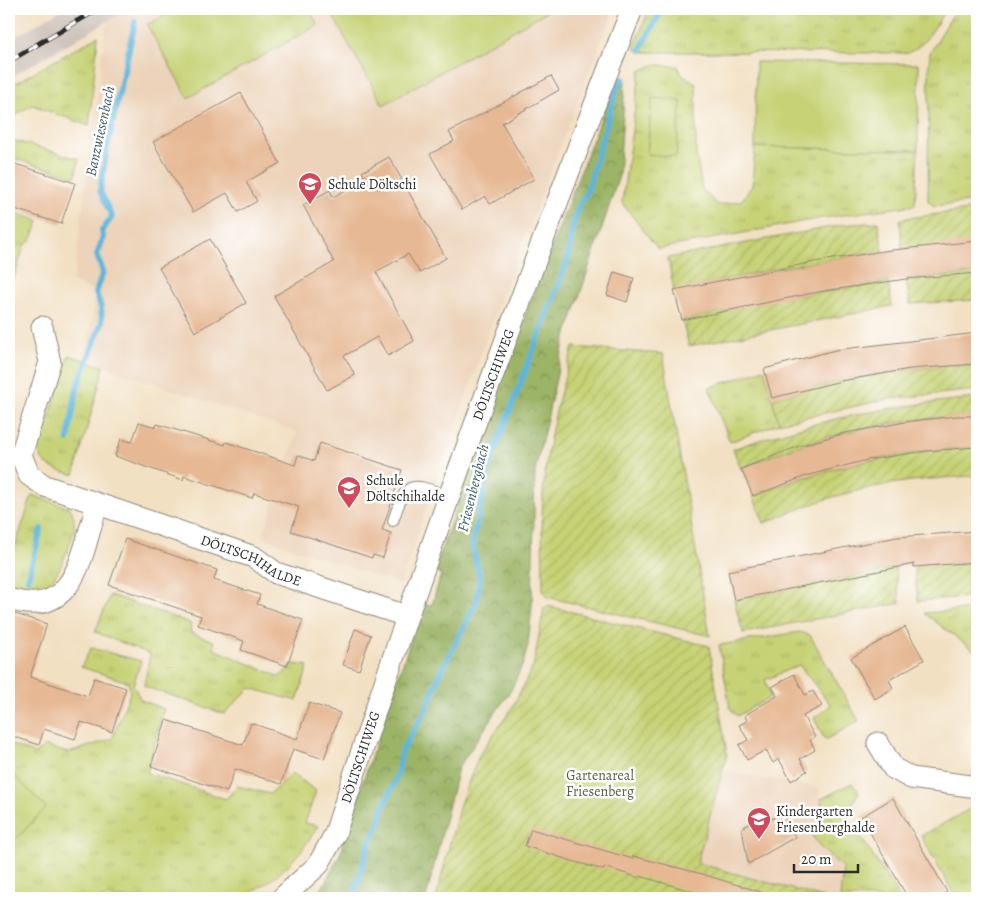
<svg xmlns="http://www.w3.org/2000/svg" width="986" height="907" viewBox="0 0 986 907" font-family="Alegreya,serif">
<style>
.built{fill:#ecd3b9}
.railway{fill:#cec2b9}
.grass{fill:url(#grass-tufts);stroke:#787e50}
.forest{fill:url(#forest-crowns);stroke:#647048}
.park{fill:#c6d274;stroke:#787e50}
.garden{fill:url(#garden-furrows);stroke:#787e50}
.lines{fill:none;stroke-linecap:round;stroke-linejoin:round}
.stream{stroke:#5db6db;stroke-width:6}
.building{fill:#e6b893}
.service-casing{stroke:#8e8677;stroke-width:12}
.minor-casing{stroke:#8e8677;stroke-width:23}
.service{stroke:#fff;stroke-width:10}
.minor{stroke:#fff;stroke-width:21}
.rail-casing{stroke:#2b2b2b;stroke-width:5.5}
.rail{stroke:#fff;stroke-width:4;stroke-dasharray:11;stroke-linecap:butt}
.labels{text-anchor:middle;stroke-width:5;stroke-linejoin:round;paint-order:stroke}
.poi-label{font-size:14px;fill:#2b2b2b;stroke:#fff;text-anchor:start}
.street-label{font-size:14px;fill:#2b2b2b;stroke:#fff}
.park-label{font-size:14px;fill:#5a5d41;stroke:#fff}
.water-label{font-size:15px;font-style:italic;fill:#3c5c69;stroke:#fff}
</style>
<defs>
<pattern id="grass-tufts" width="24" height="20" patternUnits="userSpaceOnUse" patternTransform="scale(1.25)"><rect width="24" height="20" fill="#c6d274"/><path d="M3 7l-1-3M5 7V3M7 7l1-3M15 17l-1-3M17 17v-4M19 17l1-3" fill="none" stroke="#aab465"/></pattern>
<pattern id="forest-crowns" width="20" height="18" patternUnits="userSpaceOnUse" patternTransform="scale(1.25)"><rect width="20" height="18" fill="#9cb466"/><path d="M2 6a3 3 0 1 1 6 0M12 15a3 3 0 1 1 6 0" fill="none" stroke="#7f9354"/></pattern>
<pattern id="garden-furrows" width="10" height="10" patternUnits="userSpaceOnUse" patternTransform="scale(1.25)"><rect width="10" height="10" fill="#c6d274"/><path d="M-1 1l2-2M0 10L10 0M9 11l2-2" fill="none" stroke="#aab465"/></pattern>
</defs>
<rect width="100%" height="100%" fill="#fff"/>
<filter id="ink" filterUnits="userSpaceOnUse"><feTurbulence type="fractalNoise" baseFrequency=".02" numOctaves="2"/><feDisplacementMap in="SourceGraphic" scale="10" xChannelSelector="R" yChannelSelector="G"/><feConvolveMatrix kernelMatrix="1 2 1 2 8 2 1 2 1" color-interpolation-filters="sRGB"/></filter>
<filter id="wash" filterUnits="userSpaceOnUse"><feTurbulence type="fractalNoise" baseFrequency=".0096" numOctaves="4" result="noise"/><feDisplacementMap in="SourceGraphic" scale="20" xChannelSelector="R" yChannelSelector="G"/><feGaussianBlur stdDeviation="1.12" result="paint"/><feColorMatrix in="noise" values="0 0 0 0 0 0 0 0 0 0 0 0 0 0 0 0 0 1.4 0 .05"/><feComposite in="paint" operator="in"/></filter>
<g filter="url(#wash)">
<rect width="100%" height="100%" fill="#f2e0c3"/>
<g class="built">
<path d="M129 9H614L499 303 400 584 262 538 297 432 84 360 97 292 73 282 107 21Z"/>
<path d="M723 771 819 788 824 815 820 846 843 867 840 898H824L697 863Z"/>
</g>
<path class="railway" d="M63 9H129L9 78V40Z"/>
<g class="grass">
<path d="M649 9H946C935 25 927 45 908 53L643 52 634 48Z"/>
<path d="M956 9 977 11V201L934 206 928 201 929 64 930 53Z"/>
<path d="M98 36 89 126 32 105 12 117 9 121V87Z"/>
<path d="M653 65 678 66 682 75 696 83V153L702 189 717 205 741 201 752 186 755 147 918 150 915 205 822 218 658 249 622 203 640 71Z"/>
<path d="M9 139 79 159 75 177 9 157Z"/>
<path d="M9 210 39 221 32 239 24 246 13 281H9Z"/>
<path d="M69 355 104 367 74 475C59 470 40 468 39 449Z"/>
<path d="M764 369 779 423 730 442 709 388Z"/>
<path d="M32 495 70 508C78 522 73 534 68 549 57 579 45 598 9 586V566Z"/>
<path d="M110 595 190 623 191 633 214 641V649L280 677 292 664 308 666 297 701 250 688 224 714 144 686 150 654 95 632Z"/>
<path d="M977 609V653L924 613Z"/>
<path d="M800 632 810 635 859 721 825 740 814 718 831 705 799 665 765 680 771 697 737 716 730 708 719 645Z"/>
<path d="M91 648 141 661 133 685 141 700 164 709 147 773 226 799 237 786 270 794 292 773 316 791 305 823 318 826C298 860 274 882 240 898H9V744L35 754 45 746 68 753 112 739 130 693 128 682 81 667Z"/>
<path d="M852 783 859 792 846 814 900 898H840L843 868 819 846 811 833 824 815 821 799Z"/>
<path d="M977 805V898H948L954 895 921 836Z"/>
</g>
<path class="forest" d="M617 77 625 80 619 176 564 343 535 472 532 607 528 645 523 664 511 690 458 768 426 898H317L343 848 342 843 423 604 432 605 441 574 434 571 511 352Z"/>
<g class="park">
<path d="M176 9H309L318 25 188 98 147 25Z"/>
<path d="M329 9H551L383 105Z"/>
<path d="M756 62 919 64 918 150 755 147Z"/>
<path d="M652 98 681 101 676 157 647 154Z"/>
<path d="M9 777H16L46 808 9 846Z"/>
</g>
<g class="garden">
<path d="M977 209V243L902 249 900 219Z"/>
<path d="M878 222 883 251 779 268 674 291 668 258 841 225Z"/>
<path d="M977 273V300L910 304 906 280Z"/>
<path d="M888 282 892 306 689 346 682 320 784 298Z"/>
<path d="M573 347 663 354 710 636 547 597 543 590C543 558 541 526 543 494 546 444 560 394 573 347Z"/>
<path d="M977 364V390L888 399 779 423 772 398 841 381 910 369Z"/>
<path d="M977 398V416C897 417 813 435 741 469L733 449C813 420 893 405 977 398Z"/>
<path d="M977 447V476C932 478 888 482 844 494 817 501 790 513 764 523L753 496C826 467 899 451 977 447Z"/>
<path d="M977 562V596L918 601 914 567Z"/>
<path d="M895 568 900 603 743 633 734 600Z"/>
<path d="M548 606 709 646 727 754 697 863 824 898H436L460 804 479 755 512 708 533 667 544 608Z"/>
</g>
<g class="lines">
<g class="stream">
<path d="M640 50 662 9"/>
<path d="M68 440 77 388 102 322 101 307 96 293 103 272 97 255 103 238 102 231 112 217 100 191 107 147 135 22"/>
<path d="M28 579 41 529"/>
<path d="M353 898 370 841 379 826 382 810 396 779 402 750 426 710 440 673 476 603 480 578 472 544 490 463 567 262 573 225 579 205 587 192 616 90 623 79"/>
</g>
</g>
<g id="blocks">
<g class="building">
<path d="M551 76 559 90 502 123 534 179 490 204 485 196 462 210 430 154 454 141 449 132Z"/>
<path d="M241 93 280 163 246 182 257 201 238 212 227 193 193 212 153 142Z"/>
<path d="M389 157 446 258 420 273 408 254 376 272 414 341 388 356 377 337 344 356 355 375 327 390 274 296 334 262 303 205 330 190 333 197 366 179 362 172Z"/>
<path d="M9 162 75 183 61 224 9 207Z"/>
<path d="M210 239 246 303 195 332 159 268Z"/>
<path d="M977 241V273L906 279 818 292 682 320 674 290 814 262 883 251Z"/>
<path d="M614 272 634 278 627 302 607 295Z"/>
<path d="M977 333V364L910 369 841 381 772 398 764 369 835 350Z"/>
<path d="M956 416H977V447L926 451 867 460 809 475 753 496 741 469 799 446 845 433 911 421Z"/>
<path d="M139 422 156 427 157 424 225 445 226 442 295 465 298 455 314 461 320 443 402 470 382 530 391 533 383 558 373 555 372 558 291 531 299 507 254 493 252 498 184 476 183 480 115 456 121 439 132 442Z"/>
<path d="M977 531V562L914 567V564L734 600 728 571 897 537Z"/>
<path d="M125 539 217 570 214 580 260 595 257 604 303 620 287 666 241 650 244 641 198 625 201 616 109 585Z"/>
<path d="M9 612 47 624 30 677 88 696 94 678 126 688 112 732 81 722 75 739 44 729 39 745 9 735Z"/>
<path d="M905 627 924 660 889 680 893 688 875 699 851 658Z"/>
<path d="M355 629 371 635 359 670 343 665Z"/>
<path d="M794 674 805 695 813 691 822 706 803 716 815 737 810 740 815 750 800 759 807 771 791 781 779 759 773 763 766 750 747 760 739 745 748 740 739 725 747 721 745 715 777 696 772 687Z"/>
<path d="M309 703 340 713 324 759 293 749 281 784 235 769 227 792 151 766 166 720 243 745 251 723 297 739Z"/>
<path d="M893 798 947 892 936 898H908L861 817Z"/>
<path d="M782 813 795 837 748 864 742 828 766 815 769 820Z"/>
<path d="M531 829 633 859V856L702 874 767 894 766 898H714L640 876 639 878 605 867 604 870 572 861 525 846Z"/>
</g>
</g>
</g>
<g filter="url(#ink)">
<use href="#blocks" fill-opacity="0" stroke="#8e8677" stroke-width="1"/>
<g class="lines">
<g class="service-casing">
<path id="service" d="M393 521C407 479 409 482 449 496"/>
</g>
<g class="minor-casing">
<g id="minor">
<path id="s1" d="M42 327 50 362 21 455 29 475 45 486 254 557 276 573 406 616"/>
<path d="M9 599C76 621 82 552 97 505"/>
<path d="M878 743 893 768 911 778 977 787"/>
<path id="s2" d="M282 898 318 865 335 834C424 556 525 281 632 9"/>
</g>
</g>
<use href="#service" class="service"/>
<use href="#minor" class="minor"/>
<g class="rail-casing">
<path id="rail" d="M9 61 98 9"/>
</g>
<use href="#rail" class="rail"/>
</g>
</g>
<defs>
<g id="school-pin" transform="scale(1.25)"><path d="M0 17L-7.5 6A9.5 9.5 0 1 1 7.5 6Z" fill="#d1495b" stroke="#fff"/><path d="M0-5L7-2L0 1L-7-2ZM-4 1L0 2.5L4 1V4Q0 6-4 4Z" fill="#fff"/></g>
</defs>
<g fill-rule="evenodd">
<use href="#school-pin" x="310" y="184"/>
<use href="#school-pin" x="349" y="488"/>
<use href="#school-pin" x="759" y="819"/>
</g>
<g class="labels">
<g class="poi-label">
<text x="328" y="189">Schule Döltschi</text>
<text x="366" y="485">Schule<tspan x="366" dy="16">Döltschihalde</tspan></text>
<text x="776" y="816">Kindergarten<tspan x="776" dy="16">Friesenberghalde</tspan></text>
</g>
<g class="street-label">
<text dy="5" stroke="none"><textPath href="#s2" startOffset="570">DÖLTSCHIWEG</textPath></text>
<text dy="5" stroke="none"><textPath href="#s1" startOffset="394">DÖLTSCHIHALDE</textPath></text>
<text dy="5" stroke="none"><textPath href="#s2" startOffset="165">DÖLTSCHIWEG</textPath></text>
</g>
<g class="park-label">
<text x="600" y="780">Gartenareal<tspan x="600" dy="16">Friesenberg</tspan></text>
</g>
<g class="water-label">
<text transform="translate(100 131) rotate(-78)" y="5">Banzwiesenbach</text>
<text transform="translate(473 488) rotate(-76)" y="5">Friesenbergbach</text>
</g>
</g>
<rect width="986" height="907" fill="none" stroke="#fff" stroke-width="30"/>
<path d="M794 864v8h64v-8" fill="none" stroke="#2b2b2b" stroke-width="2.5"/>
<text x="801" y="864" font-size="15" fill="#2b2b2b" stroke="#ffffff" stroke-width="4" paint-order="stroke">20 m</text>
</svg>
